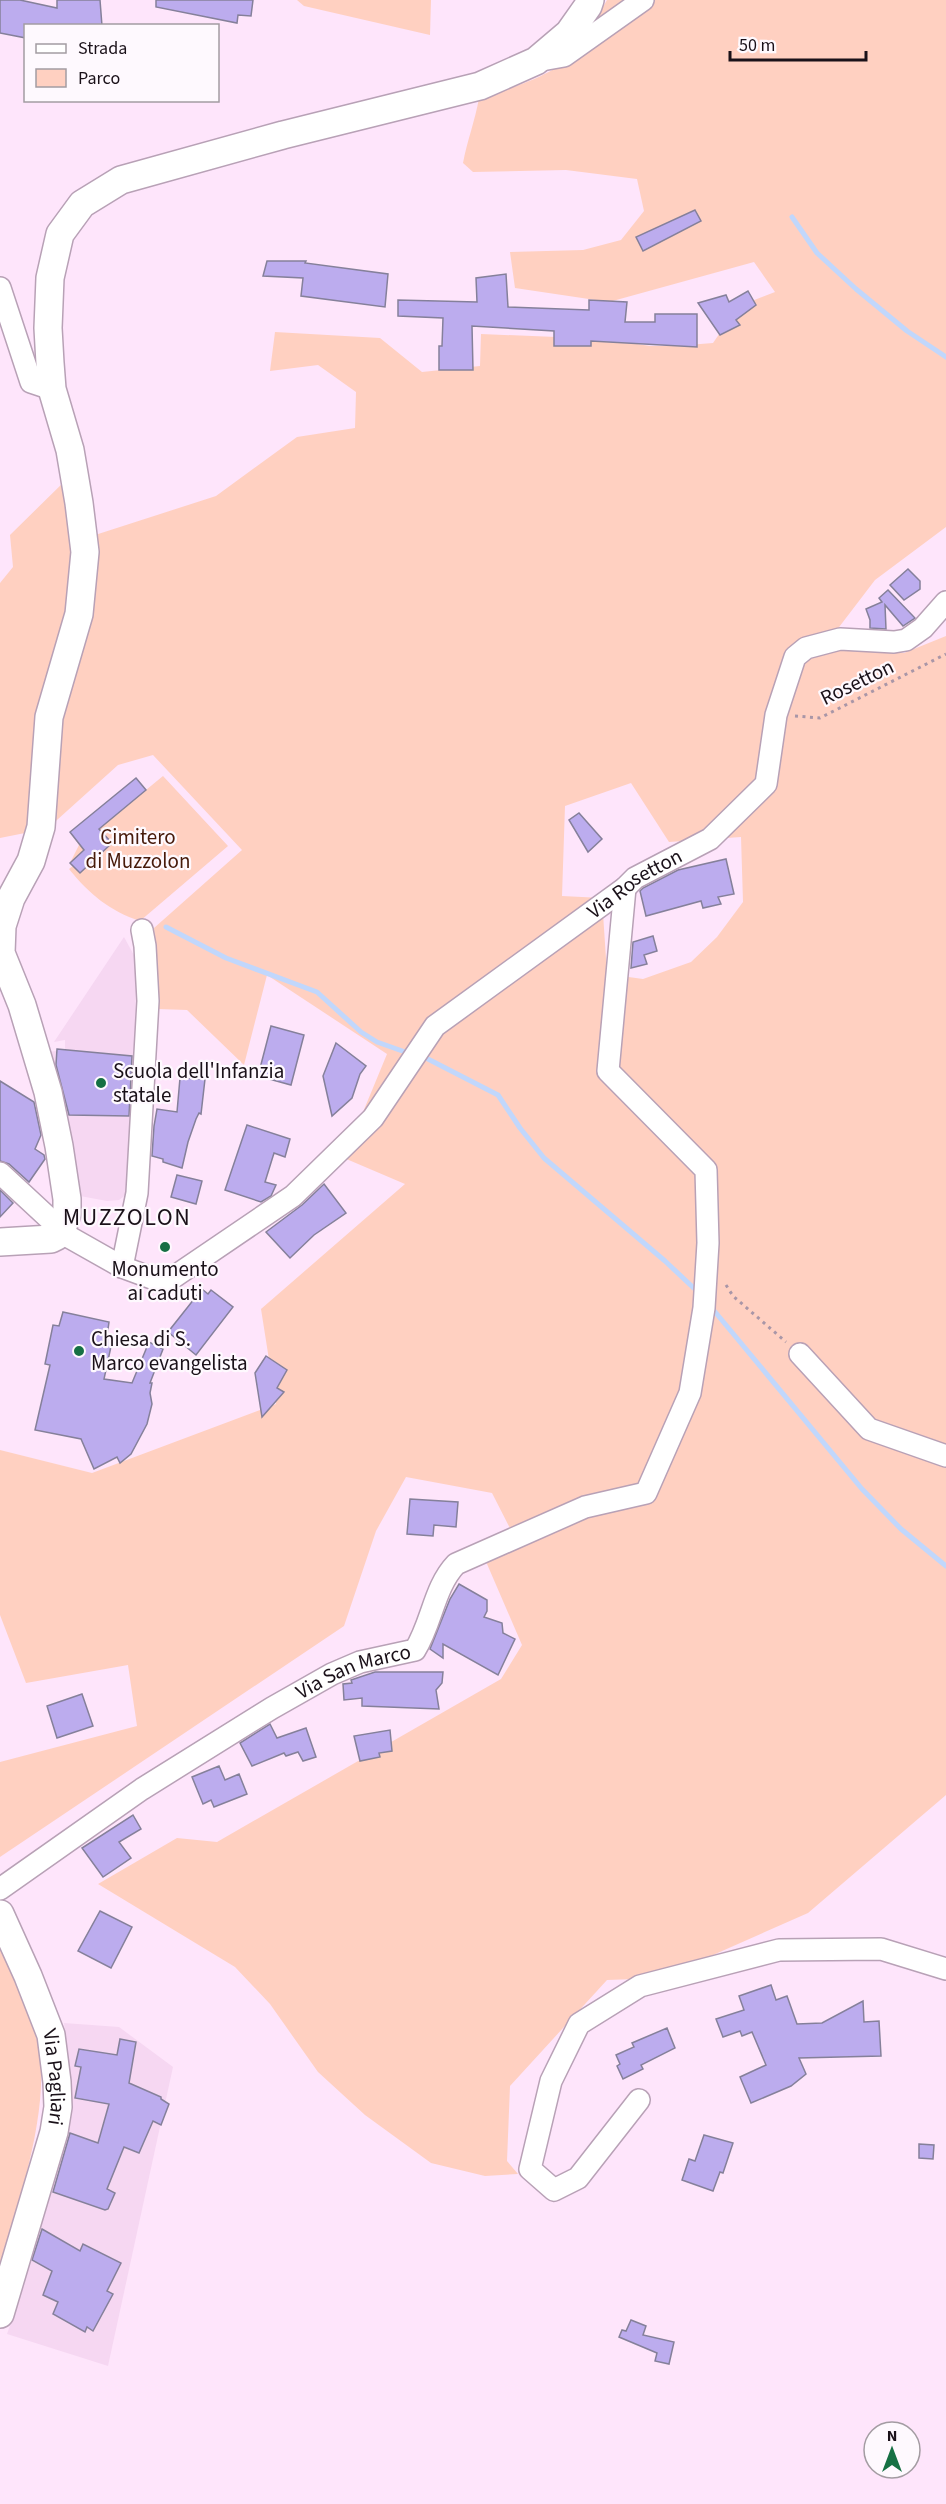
<svg xmlns="http://www.w3.org/2000/svg" width="946" height="2504" viewBox="0 0 946 2504" font-family="'Source Sans 3',sans-serif">
<style>
.built{fill:#f6d7f2}
.green{fill:#ffd0c1;fill-rule:evenodd}
.lines{fill:none;stroke-linecap:round;stroke-linejoin:round}
.stream{stroke:#c1d7fc;stroke-width:5}
.building{fill:#bcacee;stroke:#85809a;stroke-width:1.5}
.minor-casing{stroke:#b8a1b6;stroke-width:24}
.tertiary-casing{stroke:#b8a1b6;stroke-width:30}
.path{stroke:#a996a7;stroke-width:3;stroke-dasharray:3 4.5;stroke-linecap:butt}
.minor{stroke:#fff;stroke-width:21}
.tertiary{stroke:#fff;stroke-width:27}
.poi-dot{fill:#167044;stroke:#fef9fe;stroke-width:2}
.labels{text-anchor:middle;stroke-width:4.5;stroke-linejoin:round;paint-order:stroke}
.street-label{font-size:21px;fill:#1a1119;stroke:#fef9fe}
.park-label{font-size:21px;fill:#471a0a;stroke:#fef9fe}
.poi-label{font-size:21px;fill:#1a1119;stroke:#fef9fe;text-anchor:start}
.quarter-label{font-size:24px;letter-spacing:1.5px;fill:#1a1119;stroke:#fef9fe}
</style>
<rect width="100%" height="100%" fill="#fee5fb"/>
<g class="built">
<path d="M124 937 136 959 135 1056 127 1194 119 1200 107 1201 80 1196 48 1052 65 1050V1040L54 1042Z"/>
<path d="M64 2023 119 2027 173 2067 108 2366 7 2334 23 2288 52 2186 67 2103V2048Z"/>
</g>
<g class="green">
<path d="M297 0H431L430 35 304 6Z"/>
<path d="M607 0H946V527L875 580 833 635 857 647 904 653 946 636V1795L808 1913 661 1978 607 1980 510 2086 507 2161 518 2174 485 2176 431 2163 365 2115 318 2072 270 2004 235 1967 98 1884 177 1838 217 1842 501 1679 522 1645 484 1557 517 1542 492 1493 406 1477 376 1531 344 1626 0 1857V1762L137 1726 128 1665 26 1683 0 1615V1450L92 1473 276 1404 261 1309 405 1184 344 1158 387 1054 267 975 244 1065 187 1010 158 1009 154 928 242 850 153 755 118 765 47 829 55 736 92 536 216 496 297 437 355 428 356 392 318 365 270 371 275 332 380 338 422 372 480 366 481 334 604 339 650 346H675L713 343 724 327 731 309 775 292 754 262 609 302 515 288 510 252 583 250 621 240 644 211 637 179 566 170 473 172 463 163C467 141 475 121 479 98 500 92 549 77 564 61 581 43 595 21 607 0ZM631 783 669 842 741 837 743 902 717 937 691 962 643 979 607 974 602 898 562 896 565 806Z"/>
<path d="M67 479 74 547 70 611 30 832 0 838V583L13 567 10 535Z"/>
<path d="M163 776 228 846 140 921C110 911 89 894 69 869L73 866 70 863 79 845 70 832 136 778 146 790Z"/>
<path d="M0 1948C15 1980 33 2014 39 2050 50 2111 17 2208 0 2268Z"/>
</g>
<g class="lines">
<g class="stream">
<path d="M792 217 817 253 856 289 907 331 946 357"/>
<path d="M166 927 226 958 317 992 361 1032 377 1042 408 1053"/>
<path d="M426 1058 498 1095 520 1128 544 1158 665 1261 699 1293"/>
<path d="M711 1307 862 1489 901 1529 946 1566"/>
</g>
</g>
<g class="building">
<path d="M0 0H20L57 8V0H100L102 26H26V38L0 33Z"/>
<path d="M156 0H253L251 16 238 15 237 23 156 7Z"/>
<path d="M695 210 701 221 643 251 636 237Z"/>
<path d="M267 261H306L305 263 388 274 385 307 301 296 303 278 263 276Z"/>
<path d="M506 274 508 307 589 310V300L627 302 625 322H655V314H697V347L591 341V346H554V331L472 326 473 370H439V346H442L443 318 398 316V300L477 302 476 278Z"/>
<path d="M748 291 756 305 736 320 740 325 720 335 698 303 726 295 729 302Z"/>
<path d="M908 569 920 581V589L904 600 890 585Z"/>
<path d="M888 590 915 618 903 626 885 605 886 629 870 628V620L866 609 882 602 879 598Z"/>
<path d="M136 778 146 790 99 829 112 843 80 873 70 863 84 850 70 832Z"/>
<path d="M579 813 602 839 588 852 569 820Z"/>
<path d="M726 859 734 894 718 897 721 904 703 908 701 901 646 916 640 891 643 888 678 870Z"/>
<path d="M653 936 657 951 644 955 647 964 631 968 633 942Z"/>
<path d="M271 1026 304 1035 291 1085 258 1076Z"/>
<path d="M336 1043 366 1066 360 1074 352 1098 332 1116 323 1076Z"/>
<path d="M57 1049 132 1056 129 1116 69 1115 56 1065Z"/>
<path d="M180 1078 205 1079 201 1114 199 1113 196 1119 188 1142 182 1168 163 1162V1159L152 1156 154 1126 157 1109 177 1112Z"/>
<path d="M0 1081 34 1102 41 1135 35 1149 44 1155 45 1159 29 1182 9 1164 0 1161Z"/>
<path d="M247 1125 290 1139 285 1157 274 1153 265 1182 276 1185 271 1196 261 1202 225 1190Z"/>
<path d="M177 1175 202 1181 196 1204 171 1197Z"/>
<path d="M324 1184 346 1213 314 1235 290 1258 266 1232 302 1205Z"/>
<path d="M0 1190 13 1203 0 1217Z"/>
<path d="M202 1289 208 1294 211 1290 233 1307 196 1355 168 1332Z"/>
<path d="M63 1312 109 1322 107 1336 113 1337 104 1379 132 1383 149 1342 163 1349 150 1383H152L150 1393 152 1404 147 1424 131 1454 120 1463 117 1457 94 1469 81 1439 35 1430 50 1365 45 1364 53 1325 59 1326Z"/>
<path d="M266 1356 287 1370 277 1388 284 1392 262 1417 255 1373Z"/>
<path d="M410 1499 458 1502 456 1527 434 1525 433 1536 407 1534Z"/>
<path d="M459 1584 487 1600V1611L484 1617 502 1623 503 1633 515 1639 498 1675 443 1644V1658L430 1649 450 1599Z"/>
<path d="M375 1672H443L442 1683 436 1690 439 1709 362 1706V1698L344 1700 343 1684 352 1683 351 1680Z"/>
<path d="M82 1694 93 1726 57 1738 47 1706Z"/>
<path d="M270 1724 277 1738 306 1728 316 1757 303 1761 298 1752 286 1756 284 1753 252 1766 240 1743Z"/>
<path d="M390 1730 392 1751 379 1753 380 1757 360 1761 354 1736Z"/>
<path d="M219 1766 225 1780 239 1774 247 1794 214 1807 211 1800 203 1804 192 1777Z"/>
<path d="M133 1815 141 1829 119 1842 131 1858 103 1877 82 1848Z"/>
<path d="M100 1911 132 1927 111 1968 78 1951Z"/>
<path d="M771 1985 776 2000 787 1996 797 2024 822 2023 863 2001 864 2022 879 2021 881 2056 799 2058 806 2074 791 2086 751 2103 740 2077 766 2065 752 2032 742 2036 740 2031 723 2037 716 2019 744 2010 739 1996Z"/>
<path d="M667 2028 675 2048 641 2065 643 2069 623 2079 617 2066 620 2064 616 2055 634 2047 632 2043Z"/>
<path d="M120 2039 136 2042 129 2083 161 2097V2099L169 2104 161 2125 153 2121 139 2153 124 2147 107 2189 115 2193 108 2209 105 2210 53 2192 70 2133 98 2143 109 2104 75 2098 81 2067 75 2066 79 2049 117 2055Z"/>
<path d="M704 2135 733 2143 723 2173 720 2172 713 2191 682 2180 689 2159 695 2161Z"/>
<path d="M919 2144 934 2145 933 2159 919 2158Z"/>
<path d="M42 2229 80 2251 83 2244 121 2263 107 2291 113 2294 93 2331 87 2327 85 2332 53 2314 58 2302 43 2295 52 2271 32 2260Z"/>
<path d="M631 2320 646 2326 643 2335 674 2342 669 2364 655 2361 657 2353 619 2337 622 2330 626 2331Z"/>
</g>
<g class="lines">
<g class="minor-casing">
<g id="minor">
<path d="M536 61 564 56 643 0"/>
<path d="M0 288 31 382 52 389"/>
<path id="s1" d="M0 1173 69 1237 122 1267 165 1283 293 1196 373 1118 435 1026 625 888 635 878 710 839 766 784 776 715 795 657 806 648 840 639 894 642 906 640 923 628 946 602"/>
<path d="M122 1267 137 1193 148 1001 145 946 142 930"/>
<path d="M800 1354 869 1429 946 1456"/>
<path id="s2" d="M0 1889 142 1789 272 1708 332 1674 360 1662 415 1650C432 1623 434 1587 456 1564L585 1507 646 1493 690 1393 704 1308 708 1243 706 1170 608 1071 625 888"/>
<path d="M639 2100 578 2178 554 2190 530 2169 551 2081 579 2024 640 1986 779 1950 881 1949 946 1969"/>
</g>
</g>
<g class="tertiary-casing">
<g id="tertiary">
<path d="M0 1242 51 1239 57 1236 62 1229 67 1214V1199L59 1146 48 1092 22 1005 1 953 2 926 11 898 31 861 41 827 49 717 79 614 85 552 79 503 70 450 52 389 50 363 48 328 50 278 60 234 82 204 121 180 283 135 480 86 536 61 569 33 588 6 590 0"/>
<path id="s3" d="M0 1914 28 1976 51 2035 57 2082 58 2107 54 2132 0 2314"/>
</g>
</g>
<g class="path">
<path d="M795 716 820 718 946 654"/>
<path d="M726 1285 733 1296 786 1342"/>
</g>
<use href="#minor" class="minor"/>
<use href="#tertiary" class="tertiary"/>
</g>
<g class="poi-dot">
<circle cx="101" cy="1083" r="6"/>
<circle cx="165" cy="1247" r="6"/>
<circle cx="79" cy="1351" r="6"/>
</g>
<g class="labels">
<g class="street-label">
<text transform="translate(857 682) rotate(-26)" y="7">Rosetton</text>
<text dy="7" stroke="none"><textPath href="#s1" startOffset="824">Via Rosetton</textPath></text>
<text dy="7" stroke="none"><textPath href="#s2" startOffset="417">Via San Marco</textPath></text>
<text dy="7" stroke="none"><textPath href="#s3" startOffset="174">Via Pagliari</textPath></text>
</g>
<g class="park-label">
<text x="138" y="844">Cimitero<tspan x="138" dy="24">di Muzzolon</tspan></text>
</g>
<g class="poi-label">
<text x="113" y="1078">Scuola dell'Infanzia<tspan x="113" dy="24">statale</tspan></text>
<text x="165" y="1276" text-anchor="middle">Monumento<tspan x="165" dy="24">ai caduti</tspan></text>
<text x="91" y="1346">Chiesa di S.<tspan x="91" dy="24">Marco evangelista</tspan></text>
</g>
<g class="quarter-label">
<text x="127" y="1225">MUZZOLON</text>
</g>
</g>
<rect x="24" y="24" width="195" height="78" fill="#fef9fe" stroke="#a39ca2" stroke-width="1.5"/>
<rect x="36" y="44" width="30" height="9" fill="#ffffff" stroke="#a39ca2" stroke-width="1.5"/>
<text x="78" y="54" font-size="18" fill="#1a1119">Strada</text>
<rect x="36" y="69" width="30" height="18" fill="#ffd0c1" stroke="#a39ca2" stroke-width="1.5"/>
<text x="78" y="84" font-size="18" fill="#1a1119">Parco</text>
<g transform="translate(892 2450)"><circle r="28" fill="#fef9fe" stroke="#a39ca2" stroke-width="1.5"/>
<path d="M0-4.5L10 22L0 15L-10 22Z" fill="#167044"/>
<text y="-9" font-size="16" font-weight="bold" text-anchor="middle" fill="#1a1119">N</text>
</g>
<path d="M730 51v9h136v-9" fill="none" stroke="#1a1119" stroke-width="3"/>
<text x="739" y="51" font-size="18" fill="#1a1119" stroke="#fef9fe" stroke-width="4.5" paint-order="stroke">50 m</text>
</svg>
